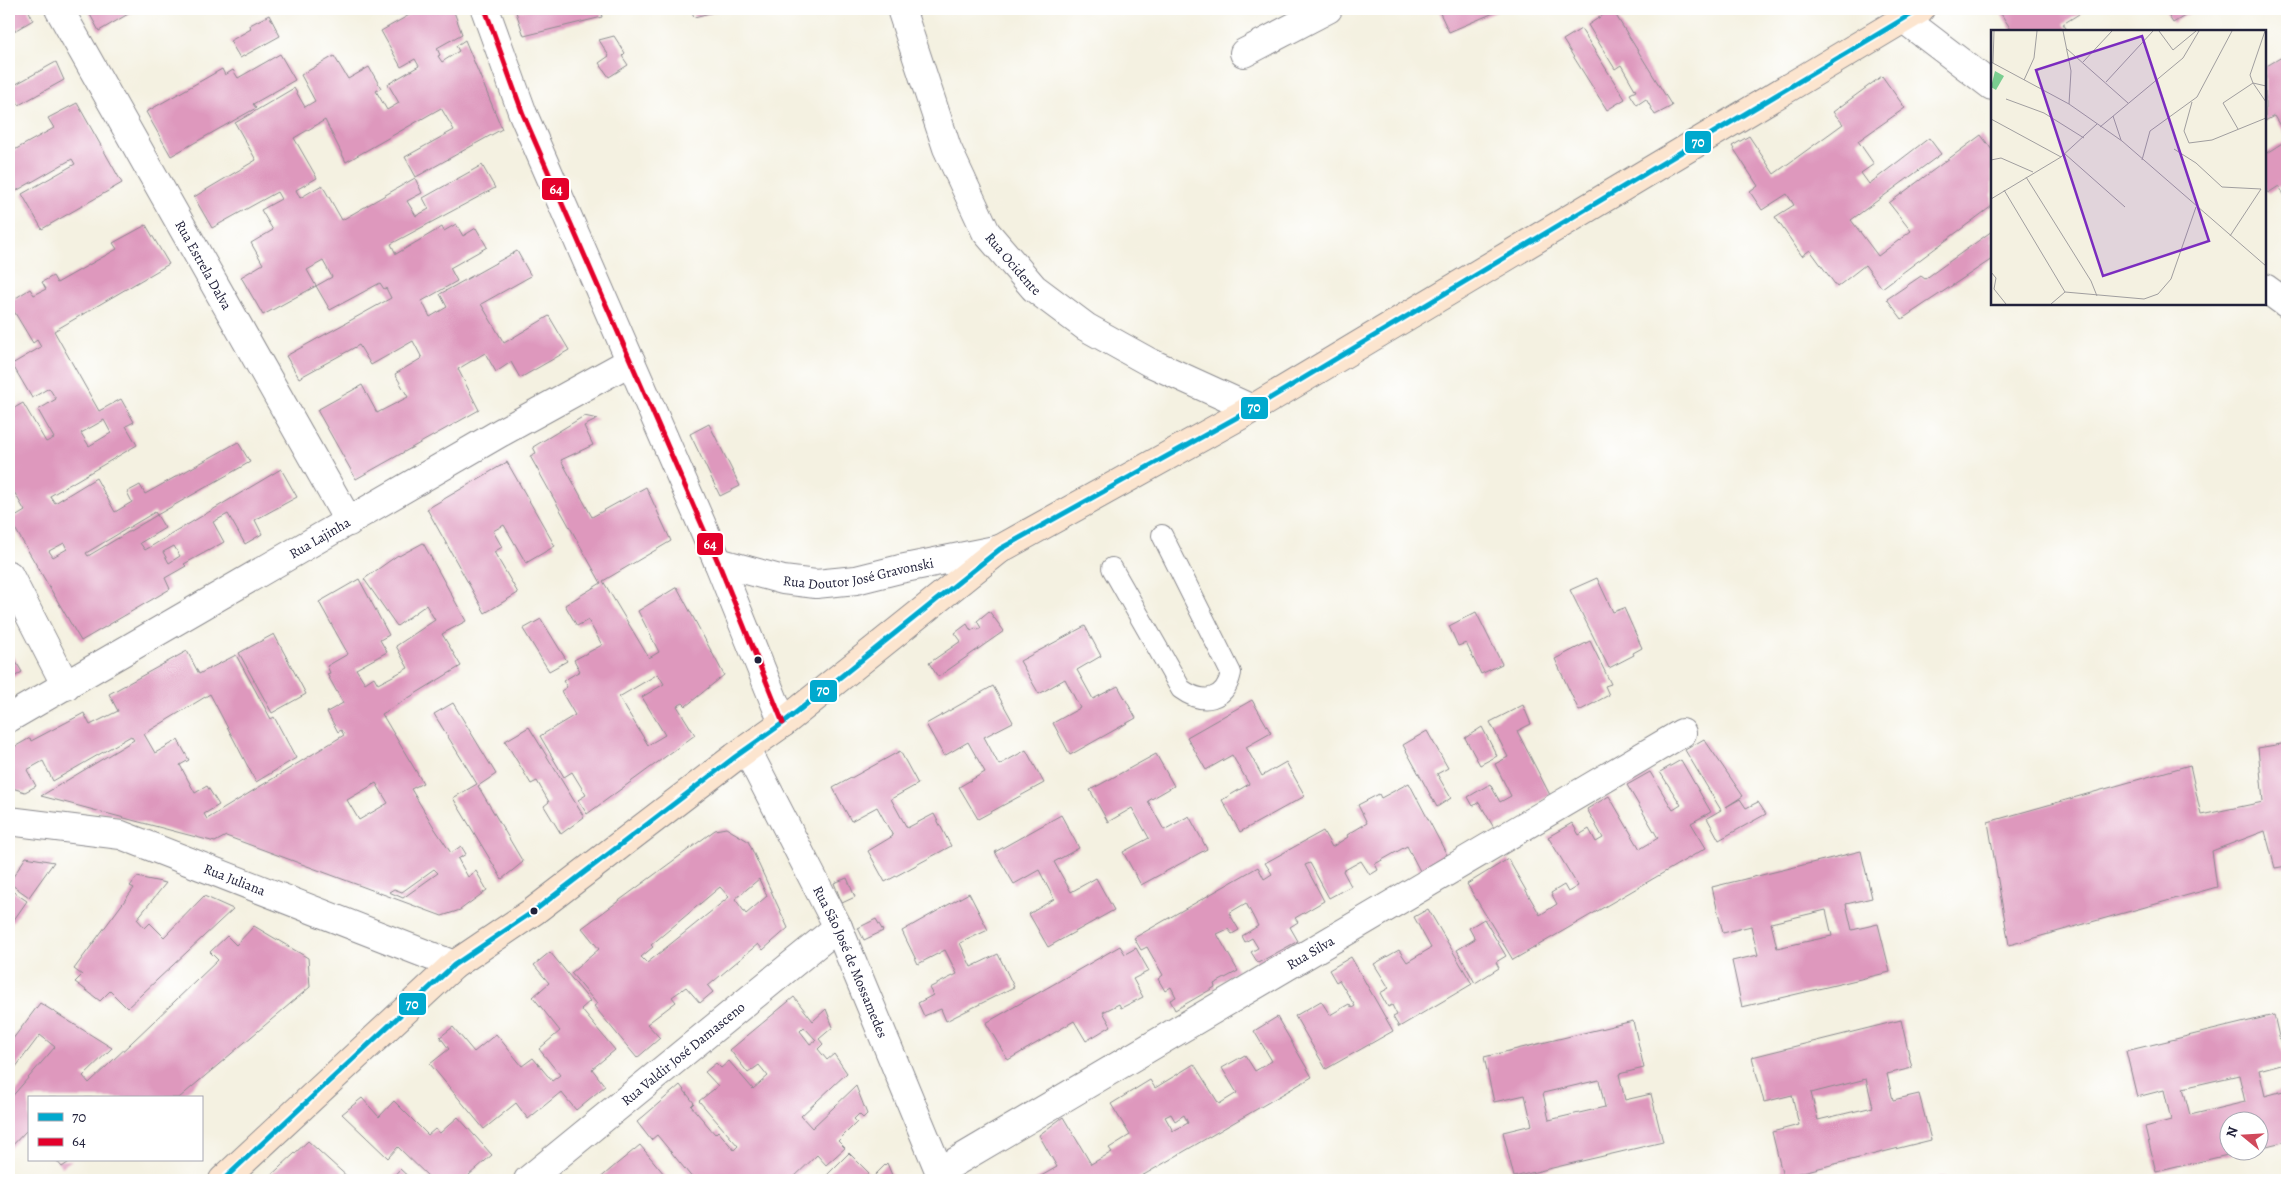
<svg xmlns="http://www.w3.org/2000/svg" width="2296" height="1189" viewBox="0 0 2296 1189" font-family="Alegreya,serif">
<style>
.building{fill:#de98bd;fill-rule:evenodd}
.lines{fill:none;stroke-linecap:round;stroke-linejoin:round}
.lane-casing{stroke:#8b8a8e;stroke-width:22}
.street-casing{stroke:#8b8a8e;stroke-width:30}
.secondary-casing{stroke:#8b8a8e;stroke-width:30}
.lane{stroke:#fff;stroke-width:20}
.street{stroke:#fff;stroke-width:28}
.secondary{stroke:#fce5cf;stroke-width:28}
.bus-1-casing{stroke:#fff;stroke-width:9}
.bus-2-casing{stroke:#fff;stroke-width:9}
.bus-1{stroke:#00a9ce;stroke-width:5}
.bus-2{stroke:#e4002b;stroke-width:5}
.bus-dot{fill:#22223b;stroke:#fff;stroke-width:2}
.labels{text-anchor:middle;stroke-width:5;stroke-linejoin:round;paint-order:stroke}
.street-label{font-size:14px;fill:#22223b;stroke:#fff}
.inset-road{fill:none;stroke:#a09e9f;stroke-width:1}
.view{fill:#7b2cbf;fill-opacity:0.15;stroke:#7b2cbf;stroke-width:2.5}
.inset-edge{fill:none;stroke:#22223b;stroke-width:2.5}
.line-badge{stroke:#fff;stroke-width:2}
.badge-label{font-size:14px;text-anchor:middle;font-weight:bold;fill:#fff}
</style>
<rect width="100%" height="100%" fill="#fff"/>
<filter id="ink" filterUnits="userSpaceOnUse"><feTurbulence type="fractalNoise" baseFrequency=".02" numOctaves="2"/><feDisplacementMap in="SourceGraphic" scale="10" xChannelSelector="R" yChannelSelector="G"/><feConvolveMatrix kernelMatrix="1 2 1 2 8 2 1 2 1" color-interpolation-filters="sRGB"/></filter>
<filter id="wash" filterUnits="userSpaceOnUse"><feTurbulence type="fractalNoise" baseFrequency=".0096" numOctaves="4" result="noise"/><feDisplacementMap in="SourceGraphic" scale="20" xChannelSelector="R" yChannelSelector="G"/><feGaussianBlur stdDeviation="1.12" result="paint"/><feColorMatrix in="noise" values="0 0 0 0 0 0 0 0 0 0 0 0 0 0 0 0 0 1.4 0 .05"/><feComposite in="paint" operator="in"/></filter>
<g filter="url(#wash)">
<rect width="100%" height="100%" fill="#f4f1e1"/>
<g id="blocks">
<g class="building">
<path d="M9 9H28L33 20 9 34Z"/>
<path d="M87 9H134L135 10 99 31Z"/>
<path d="M420 9H453L462 34 437 48 440 55 438 56 442 62 459 51 456 46 465 40 502 129 416 177 405 157 454 130 441 108 346 162 325 120 294 138 317 178 296 190 300 198 322 185 342 220 415 178 422 193 407 201 416 216 429 209 423 198 482 165 495 188 391 244 396 254 442 227 444 231 456 224 463 236 476 228 487 247 450 268 457 281 422 301 430 317 447 307 440 294 517 251 531 276 481 304 504 343 549 316 569 350 520 378 511 362 496 372 485 353 458 369 479 410 356 479 317 410 362 385 377 413 408 397 395 374 422 358 413 341 371 365 359 345 299 378 286 356 391 298 386 288 384 289 380 283 330 310 316 286 332 277 323 261 307 270 316 286 263 315 241 277 263 264 251 243 273 230 261 210 281 199 277 192 212 228 194 197 256 160 235 123 294 88 305 107 315 101 301 75 334 56 348 79 369 67 381 88 376 91 387 110 399 103 388 84 419 66 415 59 401 67 381 31Z"/>
<path d="M530 9H600L602 17 524 36 516 12Z"/>
<path d="M691 9H726L694 17Z"/>
<path d="M1438 9H1503L1449 32Z"/>
<path d="M1612 9 1672 106 1655 115 1646 99 1637 105 1630 94 1636 91 1621 65 1615 69 1588 25Z"/>
<path d="M1998 9H2087L2063 24 2068 31H2012Z"/>
<path d="M2164 9H2192L2193 11 2173 23Z"/>
<path d="M269 15 280 36 240 58 230 41 251 29 250 25Z"/>
<path d="M1581 29 1625 99 1607 110 1563 40Z"/>
<path d="M614 36 625 53 622 56 628 65 609 77 599 63 609 56 599 40Z"/>
<path d="M280 54 295 80 253 104 256 108 171 156 146 112 222 69 225 75 233 70 238 78Z"/>
<path d="M2287 54V137L2274 116 2265 121V67Z"/>
<path d="M56 62 64 80 19 105 9 88Z"/>
<path d="M1882 76 1905 108 1858 141 1874 164 1861 173 1869 184 1929 138 1941 154 1851 220 1878 256 1911 231 1889 203 1981 135 1992 150V206L1882 288 1865 265 1837 287 1810 250 1802 256 1775 217 1794 205 1787 194 1762 210 1750 192 1758 186 1732 146 1749 136 1774 174 1843 124 1833 112Z"/>
<path d="M77 103 122 183 42 229 22 194 75 164 72 159 9 195V153L54 128 48 118Z"/>
<path d="M2287 140V200L2279 186 2268 193 2265 189V154Z"/>
<path d="M146 225 169 264 54 331 99 411 121 399 134 422 126 426 137 445 50 496 55 503 96 478 115 512 132 502 127 492 140 485 145 494 238 442 250 462 157 515 155 512 86 553 88 556 157 515 165 528 140 543 145 550 281 469 297 497 255 520 262 534 245 544 228 514 213 522 224 542 184 564 186 566 165 578 170 589 81 641 10 520 25 511 13 490 9 492V411L23 403 46 442 54 438 38 410 56 399 49 388 32 398 12 364 41 347 37 340 33 343 9 303V297L11 301 30 289 34 295 46 289 42 282 53 276 57 283 117 249 113 243ZM104 420 111 433 89 446 81 433ZM64 543 67 549 53 557 49 551ZM174 546 180 556 169 563 163 552Z"/>
<path d="M1992 231V259L1902 319 1887 299 1921 276 1925 279Z"/>
<path d="M584 416 598 419 584 426 593 445 561 460 592 517 646 487 671 541 603 581 649 658 659 652 638 611 677 587 724 675 686 706 683 703 677 706 695 735 587 814 578 800 586 795 572 772 564 777 540 736 575 715 561 691 567 687 563 681 580 671 574 660 602 645 588 620 577 626 565 605 601 583 530 456 536 453 533 447ZM658 674 664 684 642 697 665 735 648 745 619 697Z"/>
<path d="M709 424 740 486 720 496 690 434Z"/>
<path d="M507 462 555 546 526 563 504 525 493 531 502 547 494 552 518 593 485 613 427 509Z"/>
<path d="M423 543 466 621 442 634 461 666 382 714 423 783 411 789 435 829 451 853 461 846 466 854 458 859 468 877 476 871 487 890 460 910 442 916 226 836 215 842 41 796 134 740 131 736 53 781 43 761 27 770 36 786 25 792 9 787V750L30 738 31 741 84 713 90 725 118 711 109 694 187 651 199 674 236 655 271 719 274 717 296 758 256 782 210 694 144 734 155 753 178 740 189 760 180 765 195 793 207 786 219 805 204 814 207 819 344 735 341 730 338 732 327 712 343 703 327 674 330 673 327 666 348 654 319 602 359 579 389 635 380 640 387 652 356 669 365 683 374 677 378 684 408 668 396 646 435 620 426 605 397 626 364 579 398 555 399 556ZM376 783 388 803 359 820 347 800ZM434 869 438 873 403 898 389 892 394 889 402 892Z"/>
<path d="M1597 578 1613 612 1624 608 1642 648 1633 653 1634 655 1609 668 1570 590Z"/>
<path d="M989 611 1004 631 938 677 929 663 961 641 955 633 967 624 971 631 975 628 978 630 981 628 977 621Z"/>
<path d="M1476 612 1502 664 1481 674 1466 643 1458 646 1449 626Z"/>
<path d="M541 619 567 661 549 671 523 629Z"/>
<path d="M1085 626 1101 656 1077 670 1093 699 1118 686 1136 718 1070 755 1053 723 1080 708 1065 679 1039 694 1020 661Z"/>
<path d="M274 634 306 694 272 713 239 653Z"/>
<path d="M1590 641 1611 684 1605 686 1609 695 1579 711 1555 659Z"/>
<path d="M9 650 22 672 9 680Z"/>
<path d="M993 686 1013 722 984 737 999 765 1026 750 1044 783 978 819 959 787 985 772 968 742 944 756 926 724Z"/>
<path d="M1252 700 1271 733 1246 747 1262 776 1286 762 1305 796 1240 832 1222 800 1249 784 1232 755 1206 770 1187 737Z"/>
<path d="M453 703 496 774 478 786 523 862 502 879 453 798 477 784 434 714Z"/>
<path d="M1523 705 1531 724 1517 731 1550 795 1494 828 1479 802 1473 806 1468 797 1490 784 1500 802 1511 796 1495 764 1508 757 1490 722Z"/>
<path d="M529 727 584 817 561 834 544 806 549 802 537 781 531 784 505 741Z"/>
<path d="M1482 727 1497 756 1480 765 1465 738Z"/>
<path d="M1427 731 1448 768 1437 774 1451 798 1437 807 1403 745Z"/>
<path d="M1704 739 1743 796 1726 807 1740 799 1746 808 1758 802 1766 814 1719 840 1707 818 1721 810 1685 750Z"/>
<path d="M2287 743V866L2275 868 2265 831 2212 851 2217 887 2009 945 1988 822 2190 765 2201 815 2263 802 2258 748Z"/>
<path d="M900 751 918 784 891 799 907 828 934 814 951 846 885 882 868 851 893 836 877 807 851 821 833 788Z"/>
<path d="M1156 754 1174 786 1148 801 1164 830 1189 816 1207 849 1141 885 1123 852 1149 838 1132 808 1108 822 1090 790Z"/>
<path d="M1681 760 1711 812 1691 823 1706 848 1513 960 1467 884 1508 859 1540 915 1557 904 1551 893 1564 885 1568 892 1578 886 1548 837 1572 823 1579 835 1589 829 1596 842 1603 838 1587 809 1609 796 1640 849 1658 838 1627 785 1650 772 1673 810 1681 805 1660 772Z"/>
<path d="M1409 783 1447 855 1420 871 1407 846 1375 864 1378 870 1370 875 1361 861 1343 871 1351 886 1329 898 1310 863 1305 865 1324 901 1295 918 1298 922 1290 927 1298 941 1258 963 1251 952 1258 948 1252 938 1245 942 1242 936 1258 926 1246 903 1229 913 1239 930 1232 934 1228 929 1217 934 1238 971 1214 984 1215 987 1175 1010 1170 1000 1176 997 1171 987 1165 991 1158 979 1163 975 1147 947 1141 950 1134 938 1258 867 1264 879 1272 874 1265 863 1323 831 1332 847 1348 837 1347 835 1367 823 1358 805 1379 794 1381 798Z"/>
<path d="M1061 815 1079 848 1054 862 1071 892 1096 878 1114 910 1048 947 1029 914 1054 899 1039 870 1014 884 995 852Z"/>
<path d="M726 828 748 841 788 928 763 950 758 944 708 986 713 992 700 1003 686 987 672 997 676 1002 647 1024 660 1038 637 1058 594 1006 597 1004 571 973 599 949 582 928 715 830ZM759 879 767 896 746 914 735 899ZM720 887 729 897 647 963 641 957 653 947 651 945Z"/>
<path d="M1861 851 1872 898 1846 904 1852 930 1878 924 1890 972 1742 1007 1732 961 1758 955 1751 926 1723 933 1712 887ZM1826 910 1832 936 1777 948 1771 923Z"/>
<path d="M26 857 54 862 29 897 9 883Z"/>
<path d="M137 877 166 883 137 919 145 928 150 923 164 937 204 896 233 909 127 1008 110 991 100 1001 82 987 75 982 82 975 74 969 134 888 130 886Z"/>
<path d="M847 878 855 897 842 903 834 883Z"/>
<path d="M9 889 27 901 9 927Z"/>
<path d="M969 893 988 930 960 943 971 967 998 954 1014 987 946 1021 941 1009 924 1016 918 1003 933 995 929 988 957 974 945 950 918 964 902 931Z"/>
<path d="M1428 909 1472 984 1399 1027 1393 1017 1397 1015 1392 1005 1388 1007 1380 993 1389 988 1374 964 1399 950 1407 962 1431 948 1414 917Z"/>
<path d="M876 919 883 931 864 940 858 928Z"/>
<path d="M1484 919 1506 956 1496 962 1499 968 1475 983 1457 950 1475 939 1469 928Z"/>
<path d="M254 926 308 958 310 987 179 1098H29V1132L27 1130 9 1149V1100L55 1047 40 1035 9 1076V1044L40 1003 112 1048 83 1076 89 1083 218 960 210 952 227 936 236 945Z"/>
<path d="M1120 946 1125 954 1136 948 1149 971 1133 979 1143 997 1121 1008 1119 1004 1103 1012 1111 1026 1086 1041 1074 1021 1008 1060 986 1023Z"/>
<path d="M550 952 590 1001 581 1009 615 1050 592 1069 605 1086 576 1110 561 1092 528 1119 516 1103 484 1129 430 1064 449 1049 440 1037 453 1027 474 1052 496 1034 522 1066 533 1058 552 1081 560 1075 539 1049 560 1031 533 997 549 983 534 965Z"/>
<path d="M1351 957 1393 1031 1326 1069 1295 1016 1321 1001 1330 1015 1349 1004 1352 1008 1355 1006 1339 980 1336 982 1329 970Z"/>
<path d="M794 997 813 1021 826 1009 833 1027 819 1039 823 1044 818 1049 827 1060 834 1054 847 1073 801 1116 812 1128 856 1086 867 1114 863 1118 859 1114 854 1119 857 1122 838 1141 845 1148 826 1165 817 1155 791 1180H694L657 1135 651 1140 637 1122 680 1085 694 1103 691 1106 715 1134 718 1131 734 1150 738 1146 699 1101 718 1086 705 1072 716 1063 721 1068 729 1061 753 1089 768 1076 759 1065 748 1073 730 1050ZM804 1027 816 1040 810 1044 800 1031Z"/>
<path d="M2274 1015 2285 1063 2259 1070 2265 1096 2287 1090V1141L2258 1148V1122H2228V1152H2240L2156 1172 2145 1127 2171 1120 2164 1090 2137 1097 2126 1051ZM2239 1075 2245 1102 2190 1115 2183 1088Z"/>
<path d="M1277 1017 1312 1077 1135 1180H1034L1057 1167 1039 1135 1063 1117 1091 1164 1112 1152 1109 1148 1130 1135 1111 1104 1150 1080 1155 1088 1194 1064 1219 1104 1237 1093 1222 1068 1245 1055 1255 1071 1272 1061 1254 1031ZM1171 1114 1175 1121 1184 1115 1188 1123 1173 1131 1165 1117Z"/>
<path d="M1901 1020 1912 1068 1887 1074 1893 1100 1919 1094 1931 1140 1783 1177 1772 1132 1799 1125 1792 1095 1764 1102 1752 1057ZM1866 1079 1873 1107 1818 1120 1811 1093Z"/>
<path d="M1633 1021 1644 1068 1619 1074 1625 1100 1651 1094 1663 1142 1514 1177 1503 1132 1532 1125 1525 1095 1494 1102 1484 1057ZM1599 1080 1605 1107 1549 1120 1543 1093Z"/>
<path d="M362 1098 379 1117 394 1101 428 1135 435 1129 440 1133 458 1117 492 1155 469 1175 474 1180H432L398 1147 388 1158 342 1114Z"/>
<path d="M308 1141 351 1180H266Z"/>
<path d="M640 1145 669 1180H598L618 1163Z"/>
<path d="M849 1153 869 1173 861 1180H822Z"/>
<path d="M56 1160H72L62 1167Z"/>
<path d="M887 1163 894 1180H870Z"/>
<path d="M400 1169 412 1180H390Z"/>
<path d="M1945 1176 1946 1180H1930Z"/>
</g>
</g>
</g>
<g filter="url(#ink)">
<use href="#blocks" fill-opacity="0" stroke="#8b8a8e" stroke-width="1"/>
<g class="lines">
<g class="lane-casing">
<path id="lane" d="M1112 568 1181 689C1203 705 1225 701 1231 673L1162 535"/>
</g>
<g class="street-casing">
<g id="street">
<path id="s1" d="M59 9 349 522"/>
<path d="M485 9 523 114 718 562 783 723"/>
<path id="s2" d="M901 9 947 148 986 232 1034 288 1086 327 1149 362 1252 409"/>
<path d="M1904 19 1992 86"/>
<path d="M1244 53 1328 9"/>
<path d="M2265 288 2287 304"/>
<path id="s3" d="M718 562 783 580 816 584 856 580 900 569 1000 549"/>
<path d="M9 575 66 686"/>
<path id="s4" d="M9 718 500 433 631 361"/>
<path id="s5" d="M747 750 838 927 943 1180"/>
<path id="s6" d="M9 821 121 835 454 965"/>
<path id="s7" d="M940 1171 1682 733"/>
<path id="s8" d="M528 1180 838 927"/>
</g>
</g>
<g class="secondary-casing">
<path id="secondary" d="M223 1180 454 965 534 911 735 757 783 723 1000 549 1252 409 1920 9"/>
</g>
<use href="#lane" class="lane"/>
<use href="#street" class="street"/>
<use href="#secondary" class="secondary"/>
<g class="bus-1-casing">
<path id="bus-1" d="M223 1180 454 965 534 911 735 757 783 723 1000 549 1252 409 1920 9"/>
</g>
<g class="bus-2-casing">
<path id="bus-2" d="M485 9 523 114 718 562 783 723"/>
</g>
<use href="#bus-1" class="bus-1"/>
<use href="#bus-2" class="bus-2"/>
</g>
</g>
<g class="bus-dot">
<circle cx="758" cy="660" r="4.5"/>
<circle cx="534" cy="911" r="4.5"/>
</g>
<g class="labels">
<g class="street-label">
<text dy="5" stroke="none"><textPath href="#s2" startOffset="281">Rua Ocidente</textPath></text>
<text dy="5" stroke="none"><textPath href="#s1" startOffset="294">Rua Estrela Dalva</textPath></text>
<text dy="5" stroke="none"><textPath href="#s4" startOffset="359">Rua Lajinha</textPath></text>
<text dy="5" stroke="none"><textPath href="#s3" startOffset="144">Rua Doutor José Gravonski</textPath></text>
<text dy="5" stroke="none"><textPath href="#s6" startOffset="235">Rua Juliana</textPath></text>
<text dy="5" stroke="none"><textPath href="#s7" startOffset="430">Rua Silva</textPath></text>
<text dy="5" stroke="none"><textPath href="#s5" startOffset="236">Rua São José de Mossamedes</textPath></text>
<text dy="5" stroke="none"><textPath href="#s8" startOffset="200">Rua Valdir José Damasceno</textPath></text>
</g>
</g>
<g transform="translate(1991 30)">
<rect width="275" height="275" fill="#f4f1e1"/>
<path d="M4 41 13 46 5 60 0 57Z" fill="#7acd90"/>
<path class="inset-road" d="M72 1 80 41 78 74M168 1 182 20 205 1M274 1 259 45 262 53 275 56M76 19 137 73M0 32 78 74 131 111 275 236M92 32 121 1M2 33 3 1M33 50 43 28 46 1M115 52 162 1M15 69 53 83 93 108M201 72 193 101 198 113 221 110 275 88M122 86 130 110M0 89 70 127M109 97 192 28 208 1M247 99 232 73 262 53 275 72M183 119 205 133 231 157 270 159 239 206M74 124 134 177M0 130 10 128 42 142M151 130 159 101 206 67 241 1M35 147 100 251 106 266M13 160 74 262M0 169 70 127 106 94M0 242 5 248 3 259 15 274M60 274 74 262 153 269 167 264 180 249 205 177"/>
<path class="view" d="M151 6 218 211 112 246 45 40Z"/>
<rect width="275" height="275" class="inset-edge"/>
</g>
<g class="line-badge">
<rect x="1684" y="130" width="28" height="24" rx="5" fill="#00a9ce"/>
<rect x="541" y="177" width="29" height="24" rx="5" fill="#e4002b"/>
<rect x="1240" y="396" width="29" height="24" rx="5" fill="#00a9ce"/>
<rect x="696" y="532" width="28" height="24" rx="5" fill="#e4002b"/>
<rect x="809" y="679" width="29" height="24" rx="5" fill="#00a9ce"/>
<rect x="398" y="992" width="29" height="24" rx="5" fill="#00a9ce"/>
</g>
<g class="badge-label">
<text x="1698" y="147">70</text>
<text x="556" y="194">64</text>
<text x="1254" y="412">70</text>
<text x="710" y="549">64</text>
<text x="823" y="695">70</text>
<text x="412" y="1009">70</text>
</g>
<rect width="2296" height="1189" fill="none" stroke="#fff" stroke-width="30"/>
<rect x="28" y="1096" width="175" height="65" fill="#ffffff" stroke="#a7a7b1"/>
<rect x="38" y="1113" width="25" height="8" fill="#00a9ce" stroke="#a7a7b1"/>
<text x="72" y="1122" font-size="15" fill="#22223b">70</text>
<rect x="38" y="1138" width="25" height="8" fill="#e4002b" stroke="#a7a7b1"/>
<text x="72" y="1146" font-size="15" fill="#22223b">64</text>
<g transform="translate(2244 1136) rotate(288)"><circle r="24" fill="#ffffff" stroke="#a7a7b1"/>
<path d="M0-4L9 19L0 12L-9 19Z" fill="#d1495b"/>
<text y="-8" font-size="14" font-weight="bold" text-anchor="middle" fill="#22223b">N</text>
</g>
</svg>
